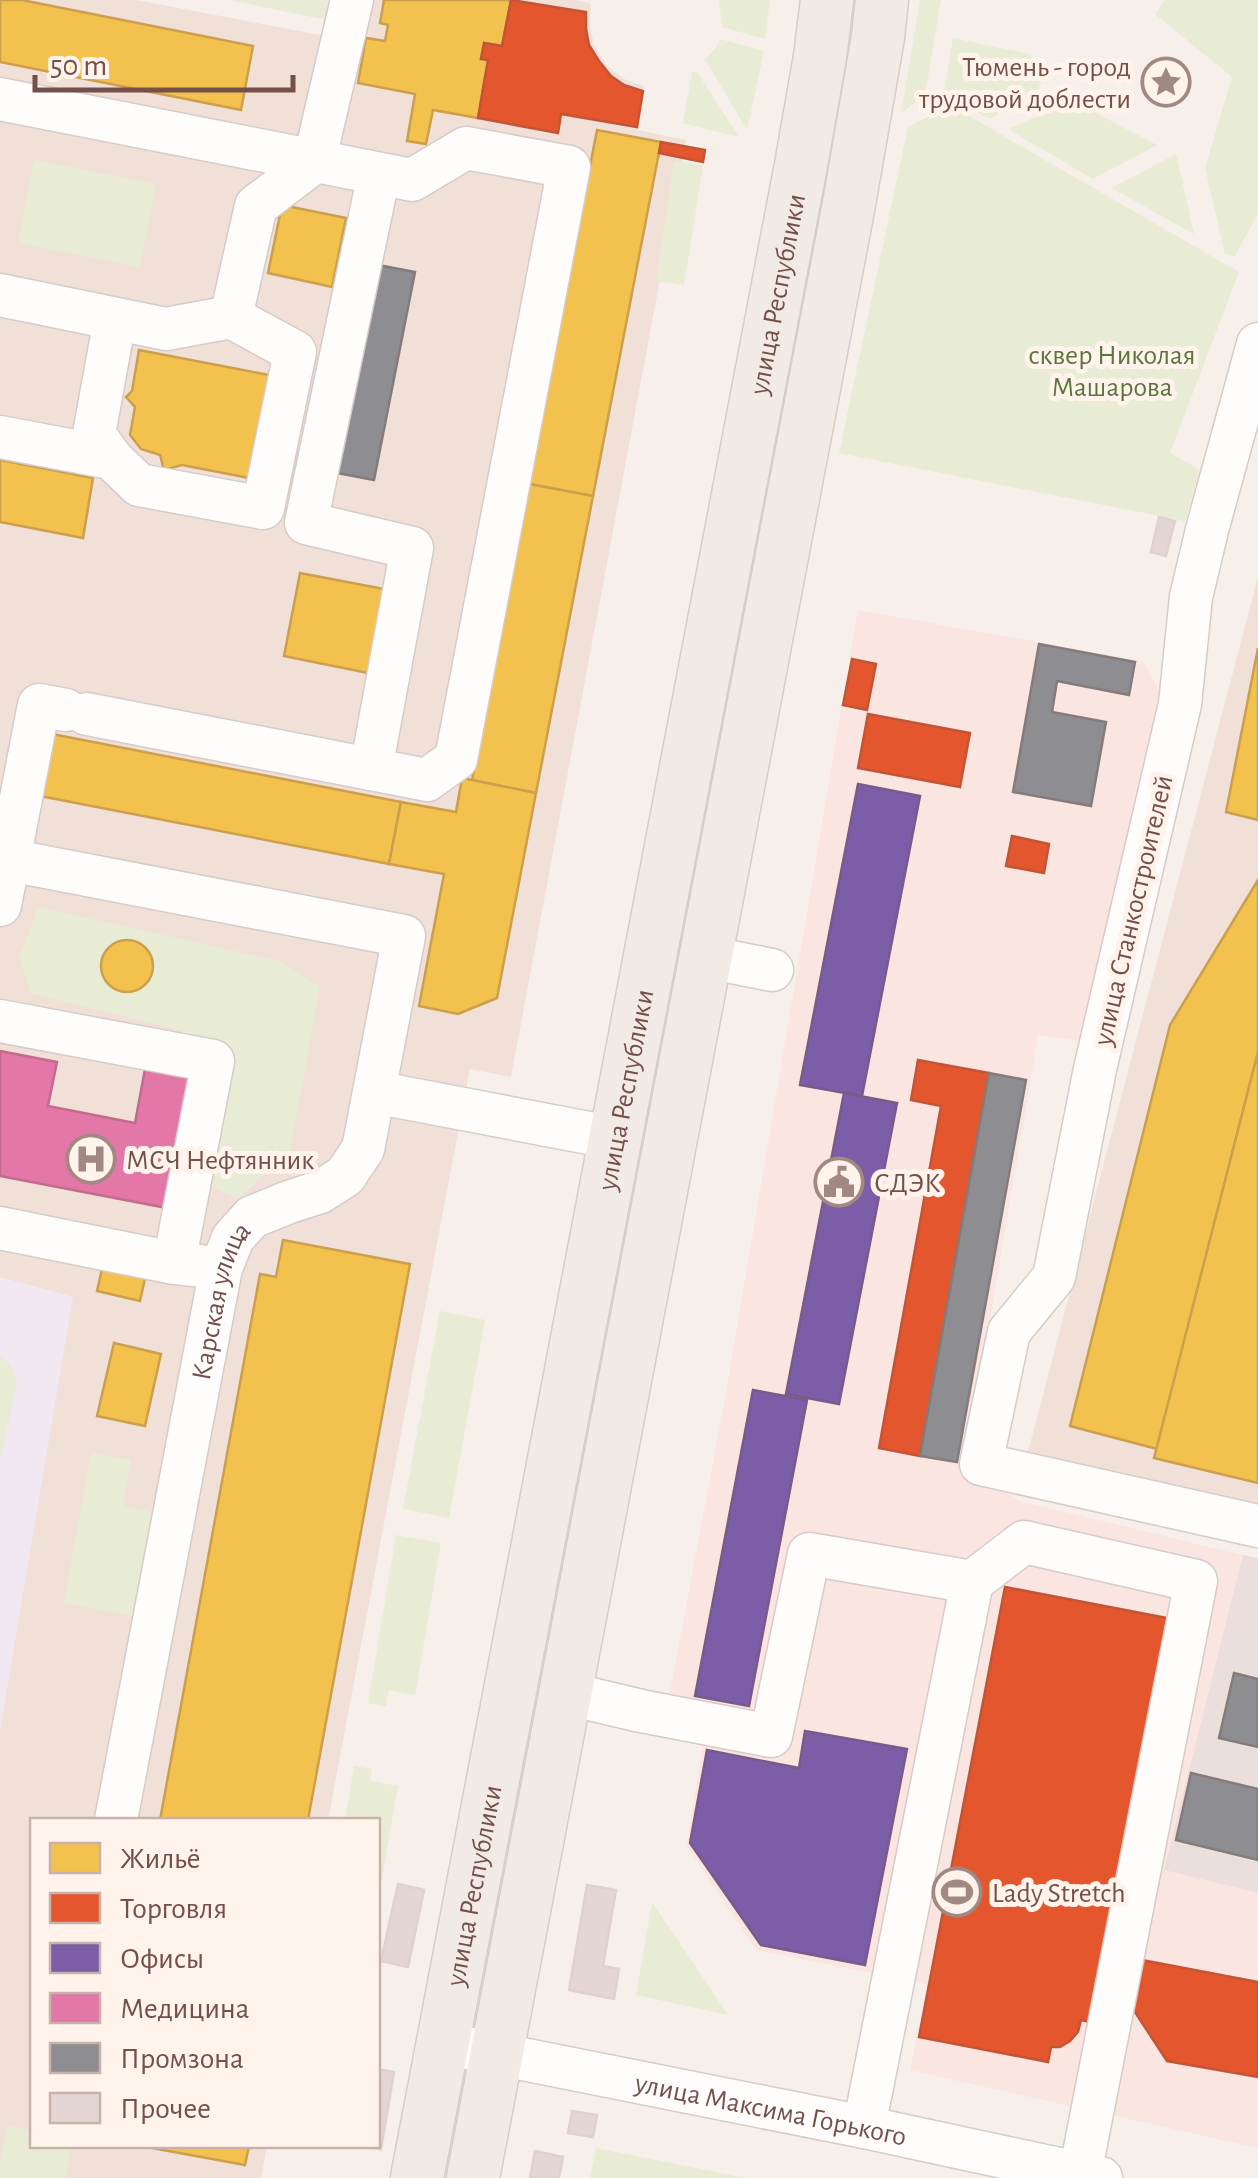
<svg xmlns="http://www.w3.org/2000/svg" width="1258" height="2178" viewBox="0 0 1258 2178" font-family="'Alegreya Sans',sans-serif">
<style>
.residential{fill:#f0e0d8}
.commercial{fill:#fae5e1}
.industrial{fill:#eadfdb}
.education{fill:#f1e8f2}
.green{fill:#e8ecd5}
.homes{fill:#f2c14e;stroke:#cc9f4d;stroke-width:2.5}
.shops{fill:#e4572e;stroke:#c35536;stroke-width:2.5}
.offices{fill:#7b5ea7;stroke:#795a8b;stroke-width:2.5}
.health{fill:#e377a8;stroke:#c26b8c;stroke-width:2.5}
.industry{fill:#8d8d92;stroke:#867b7c;stroke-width:2.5}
.building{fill:#e4d6d2;stroke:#e0d1cc;stroke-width:2.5}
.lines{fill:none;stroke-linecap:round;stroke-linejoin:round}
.minor-casing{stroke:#d6cbc7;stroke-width:45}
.major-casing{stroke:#d8ccc9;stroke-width:55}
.minor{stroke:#fefdfc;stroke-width:42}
.major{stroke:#f2ebe5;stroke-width:52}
.labels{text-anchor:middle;stroke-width:10;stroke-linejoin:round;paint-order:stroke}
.poi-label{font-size:28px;fill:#75504a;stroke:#fff3ec;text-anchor:start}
.street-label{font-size:28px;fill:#75504a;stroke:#fff3ec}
.park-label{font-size:28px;fill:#5b753f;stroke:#fff3ec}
</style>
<rect width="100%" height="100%" fill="#f7efea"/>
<g class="residential">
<path d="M0 0H136L362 43 372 0H575L591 3 590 26 594 45 608 67 624 79 644 86 638 130 686 140 511 1077 470 1069 328 1820H32V2146H267L261 2178H0Z"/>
<path d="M1258 577V1547L1018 1490Z"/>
</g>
<path class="commercial" d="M858 610 1143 661 1165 701 1088 1042 1038 1035 966 1463 1019 1501 1243 1555 1165 1870 1258 1893V2148L910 2070 927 1984 756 1950 687 1846 709 1703 670 1693 727 1387Z"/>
<path class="industrial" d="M1243 1555 1258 1558V1893L1164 1870Z"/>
<path class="education" d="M0 1277 73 1297 0 1730Z"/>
<g class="green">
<path d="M230 0H330L326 20Z"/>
<path d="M719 0H770L765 39 722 27Z"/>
<path d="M920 0H941L925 95 901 113Z"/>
<path d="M1165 0H1258V214L1234 257 1225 254 1205 168 1232 77 1155 14Z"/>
<path d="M953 38 1029 54 1041 68 1043 78 1036 93 990 119 944 95Z"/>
<path d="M720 39 764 51 747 130 705 59 715 49Z"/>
<path d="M692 72H697L739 137 683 123Z"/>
<path d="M1073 101 1157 145 1093 179 1008 129Z"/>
<path d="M950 105 1239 272 1170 453 1200 470 1185 521 839 453 908 127Z"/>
<path d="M1176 154 1194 234 1111 188Z"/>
<path d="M34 160 156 184 140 267 18 243Z"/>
<path d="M674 161 703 165 684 285 656 281Z"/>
<path d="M38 907 280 961 320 987 290 1151 238 1199 201 1182 222 1070 180 1030 32 994 19 959Z"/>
<path d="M440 1311 485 1320 449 1518 403 1509Z"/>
<path d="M0 1356 10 1365 17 1382 0 1462Z"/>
<path d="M91 1453 131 1460 123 1506 168 1515 149 1619 64 1603Z"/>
<path d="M396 1535 441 1543 415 1695 389 1690 386 1706 368 1703Z"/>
<path d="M354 1766 372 1769 370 1781 398 1786 378 1901V1820H345Z"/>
<path d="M652 1902 728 2015 636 1995Z"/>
<path d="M7 2126 32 2131V2146H71L65 2178H0V2164Z"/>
<path d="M596 2148 746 2178H590Z"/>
</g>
<g class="homes">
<path d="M0 0H22L253 46 241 110 0 62Z"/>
<path d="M384 0H511L502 46 484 43 481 59 488 60 478 118 433 110 426 144 407 141 415 94 358 83 366 38 385 41 388 25 380 23Z"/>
<path d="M597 130 661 142 593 496 529 484Z"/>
<path d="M282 205 346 218 332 287 268 273Z"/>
<path d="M139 350 269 375 249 478 182 465 164 470 160 455 141 449 130 435 135 407 126 397 132 391Z"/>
<path d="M0 460 93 478 83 538 0 522Z"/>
<path d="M529 484 593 496 536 793 472 780Z"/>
<path d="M300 573 384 589 368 673 284 656Z"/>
<path d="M1258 648V820L1226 812Z"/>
<path d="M47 733 401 802 389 864 35 795Z"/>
<path d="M462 778 536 793 497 998 458 1014 419 1006 444 874 389 864 401 802 456 812Z"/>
<path d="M1258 880V1052L1157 1449 1070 1426 1170 1025Z"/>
<circle cx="127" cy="966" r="26"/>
<path d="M1258 1052V1483L1154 1458Z"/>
<path d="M283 1240 410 1264 308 1820H160L260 1274 276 1277Z"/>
<path d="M104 1260 147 1269 140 1301 97 1291Z"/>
<path d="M114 1343 161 1354 145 1426 97 1416Z"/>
<path d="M141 2146H249L245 2165Z"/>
</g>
<g class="shops">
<path d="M511 0 586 12V29L589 45 599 61 611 76 624 85 643 91 637 127 561 114 558 133 478 118 488 60 481 59 484 43 502 46Z"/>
<path d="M661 142 705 150 703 162 659 153Z"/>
<path d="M852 659 876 664 867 710 843 705Z"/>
<path d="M868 714 970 733 960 787 858 768Z"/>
<path d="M1012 836 1049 844 1044 873 1006 866Z"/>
<path d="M918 1060 989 1073 920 1456 879 1448 941 1106 911 1100Z"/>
<path d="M1005 1587 1167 1618 1090 2022 1081 2020 1078 2032 1070 2041 1060 2047H1051L1048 2062 919 2037Z"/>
<path d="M1142 1960 1258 1982V2077L1167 2061 1133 2009Z"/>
</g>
<g class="offices">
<path d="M858 784 920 796 862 1096 800 1085Z"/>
<path d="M844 1093 897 1103 839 1404 786 1394Z"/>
<path d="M753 1390 807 1400 749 1706 695 1696Z"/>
<path d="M805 1731 907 1749 865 1965 761 1945 690 1843 707 1750 799 1768Z"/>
</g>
<path class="health" d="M0 1051 57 1062 48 1106 135 1123 145 1069 197 1079 172 1209 0 1176Z"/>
<g class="industry">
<path d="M373 264 415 272 374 480 332 472Z"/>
<path d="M1039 644 1135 662 1129 695 1057 681 1052 712 1106 722 1091 806 1013 792Z"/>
<path d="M989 1073 1026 1080 957 1462 920 1456Z"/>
<path d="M1234 1673 1258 1679V1747L1219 1738Z"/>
<path d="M1191 1773 1258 1789V1860L1176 1840Z"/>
</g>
<g class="building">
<path d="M1159 517 1175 521 1166 556 1151 552Z"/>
<path d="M398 1884 424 1890 408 1967 381 1961Z"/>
<path d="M587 1885 616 1890 603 1966 619 1969 614 1999 569 1990Z"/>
<path d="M378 2069 394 2072 381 2149 361 2146H378Z"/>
<path d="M572 2111 597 2115 593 2137 568 2133Z"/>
<path d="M535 2151 563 2157 559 2178H530Z"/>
</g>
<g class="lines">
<g class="minor-casing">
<g id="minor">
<path d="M0 99 412 180 466 148 569 167 456 759 427 780 87 714"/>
<path d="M0 295 166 329 231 317 256 206 314 162 352 0"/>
<path d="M115 319 94 434 111 458 139 485 263 508 295 352 231 317"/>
<path d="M1258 344 1207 530 1191 597 1180 704 1095 1069 1054 1277 1009 1332 981 1464 1258 1526"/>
<path d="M0 437 111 458"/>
<path d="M66 710 39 705 9 860 404 936 374 1092"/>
<path d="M371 769 412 548 306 523 379 174"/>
<path d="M0 905 9 860"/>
<path d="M706 957 772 970"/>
<path d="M0 1021 213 1061 174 1263"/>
<path d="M0 1228 174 1263 201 1266"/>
<path d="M565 1693 641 1711 771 1736 809 1554 972 1582 1024 1542 1196 1581 1080 2174"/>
<path id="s1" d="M116 1820 221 1268 233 1238 252 1217 289 1202 320 1192 345 1176 363 1149 374 1092 615 1138"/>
<path id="s2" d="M467 2048 864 2127 1101 2178"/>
<path d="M864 2127 972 1582"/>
</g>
</g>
<g class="major-casing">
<g id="major">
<path id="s3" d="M417 2178 801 165 820 57 827 0"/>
<path d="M473 2178 849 204 878 37 882 0"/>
</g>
</g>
<use href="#minor" class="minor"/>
<use href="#major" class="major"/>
</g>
<defs>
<g id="sight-ring" transform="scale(2.5)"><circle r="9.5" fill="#fff3ec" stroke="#a28882" stroke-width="1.5"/><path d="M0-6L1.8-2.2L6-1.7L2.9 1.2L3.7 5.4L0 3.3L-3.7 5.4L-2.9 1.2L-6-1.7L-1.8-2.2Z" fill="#a28882"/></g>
<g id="hospital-ring" transform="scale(2.5)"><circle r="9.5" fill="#fff3ec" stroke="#a28882" stroke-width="1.5"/><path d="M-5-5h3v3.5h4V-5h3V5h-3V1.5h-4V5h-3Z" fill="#a28882"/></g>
<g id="civic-ring" transform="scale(2.5)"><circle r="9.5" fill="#fff3ec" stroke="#a28882" stroke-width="1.5"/><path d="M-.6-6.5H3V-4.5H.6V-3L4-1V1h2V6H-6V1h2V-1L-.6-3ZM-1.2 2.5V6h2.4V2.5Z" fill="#a28882"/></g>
<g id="stadium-ring" transform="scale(2.5)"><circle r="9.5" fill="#fff3ec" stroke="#a28882" stroke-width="1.5"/><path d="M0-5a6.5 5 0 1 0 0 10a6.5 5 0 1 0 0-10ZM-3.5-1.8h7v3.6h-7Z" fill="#a28882"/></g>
</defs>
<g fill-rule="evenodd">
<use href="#sight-ring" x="1166" y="82"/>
<use href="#hospital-ring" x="91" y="1159"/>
<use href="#civic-ring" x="839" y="1182"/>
<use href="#stadium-ring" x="957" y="1892"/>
</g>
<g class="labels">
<g class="poi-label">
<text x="1131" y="76" text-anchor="end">Тюмень - город<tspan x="1131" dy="32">трудовой доблести</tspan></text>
<text x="126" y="1169">МСЧ Нефтянник</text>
<text x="874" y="1192">СДЭК</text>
<text x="992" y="1902">Lady Stretch</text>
</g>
<g class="street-label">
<text dy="10" stroke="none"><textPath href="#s3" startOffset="1918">улица Республики</textPath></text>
<text transform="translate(1132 910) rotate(-77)" y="10">улица Станкостроителей</text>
<text dy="10" stroke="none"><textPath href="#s3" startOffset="1108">улица Республики</textPath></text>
<text dy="10" stroke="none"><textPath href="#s1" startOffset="530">Карская улица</textPath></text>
<text dy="10" stroke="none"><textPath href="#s3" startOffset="298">улица Республики</textPath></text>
<text dy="10" stroke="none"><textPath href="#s2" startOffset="310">улица Максима Горького</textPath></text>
</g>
<g class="park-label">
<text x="1112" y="364">сквер Николая<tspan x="1112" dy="32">Машарова</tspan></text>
</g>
</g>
<rect x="30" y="1818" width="350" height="330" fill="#fff3ec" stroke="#c8b2ab" stroke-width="2.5"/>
<rect x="50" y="1843" width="50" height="30" fill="#f2c14e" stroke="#c8b2ab" stroke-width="2.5"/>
<text x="120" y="1868" font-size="30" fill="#75504a">Жильё</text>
<rect x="50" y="1893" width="50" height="30" fill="#e4572e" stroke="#c8b2ab" stroke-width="2.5"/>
<text x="120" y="1918" font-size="30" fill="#75504a">Торговля</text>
<rect x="50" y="1943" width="50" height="30" fill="#7b5ea7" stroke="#c8b2ab" stroke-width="2.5"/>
<text x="120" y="1968" font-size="30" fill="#75504a">Офисы</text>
<rect x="50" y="1993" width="50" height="30" fill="#e377a8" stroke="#c8b2ab" stroke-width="2.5"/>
<text x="120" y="2018" font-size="30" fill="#75504a">Медицина</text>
<rect x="50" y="2043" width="50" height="30" fill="#8d8d92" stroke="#c8b2ab" stroke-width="2.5"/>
<text x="120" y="2068" font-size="30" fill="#75504a">Промзона</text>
<rect x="50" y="2093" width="50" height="30" fill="#e4d6d2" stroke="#c8b2ab" stroke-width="2.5"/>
<text x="120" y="2118" font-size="30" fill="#75504a">Прочее</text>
<path d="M35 75v15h258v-15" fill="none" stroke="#75504a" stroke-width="5"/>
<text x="50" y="75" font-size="30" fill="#75504a" stroke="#fff3ec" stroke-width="8" paint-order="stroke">50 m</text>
</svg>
